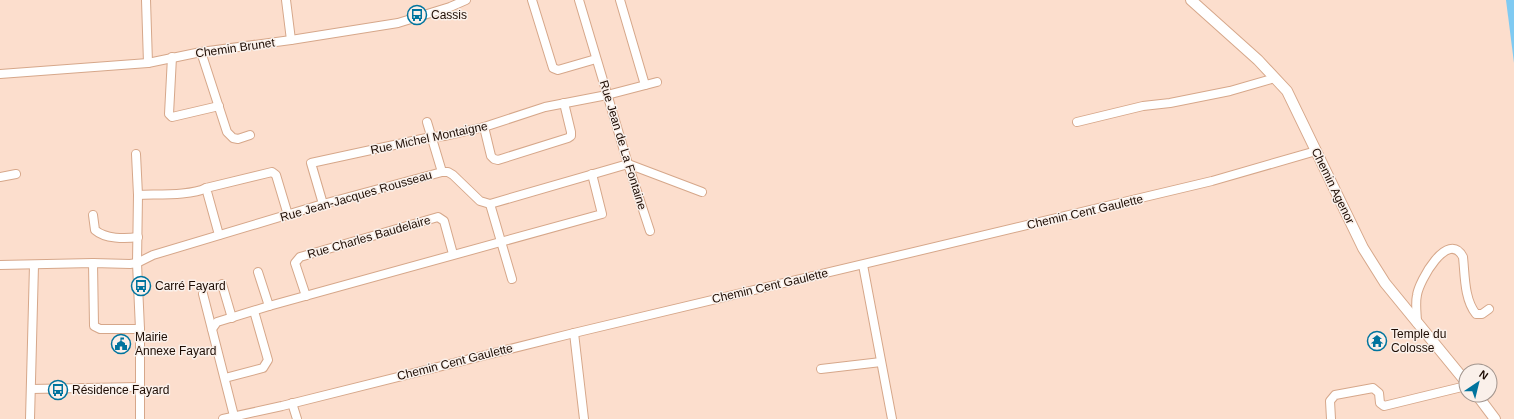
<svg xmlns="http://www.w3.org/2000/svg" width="1514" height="419" viewBox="0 0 1514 419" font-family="Helvetica,sans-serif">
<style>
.water{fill:#7fcaf2}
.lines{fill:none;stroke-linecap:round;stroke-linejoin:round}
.minor-casing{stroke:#d6a78a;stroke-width:10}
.major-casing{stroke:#d6a78a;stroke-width:12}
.minor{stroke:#fff;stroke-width:8}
.major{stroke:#fff;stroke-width:10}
.labels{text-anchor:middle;stroke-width:3;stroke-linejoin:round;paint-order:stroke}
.poi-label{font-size:12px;fill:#1e0d04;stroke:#faf0ea;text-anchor:start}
.street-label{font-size:12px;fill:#1e0d04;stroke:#faf0ea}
</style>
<rect width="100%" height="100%" fill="#fcdecd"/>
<path class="water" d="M1506 0H1514V63Z"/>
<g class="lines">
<g class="minor-casing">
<g id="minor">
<path d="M146 0 148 63"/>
<path d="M286 0 291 40"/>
<path d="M532 0 553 68 558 70 596 59"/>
<path d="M579 0 628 164 650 231"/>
<path d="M620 0 645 85"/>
<path d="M201 52 227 132 233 138 238 139 250 135"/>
<path d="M172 57 169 114 172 117 219 106"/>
<path d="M0 74 148 63 201 52 291 40 398 23 450 7 466 0"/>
<path d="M427 122 442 172"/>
<path d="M1077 122 1143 106 1170 103 1230 91 1275 78"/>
<path d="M484 127 491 156 494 159 498 160 568 138 571 136V132L564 103"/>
<path d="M136 154 138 195 137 263 140 329V419"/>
<path d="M0 177 16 174"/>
<path d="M138 195C156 194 191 196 206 188"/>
<path d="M323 204 311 163 431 137 445 136 484 127 545 107 607 95 657 82"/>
<path d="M490 204 512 279"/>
<path d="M93 215 95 230C105 239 125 239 138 237"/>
<path d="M219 235 206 188 272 172 276 175 288 215"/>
<path d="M93 263 94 326 100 329H140"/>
<path d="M0 265 93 263 130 264 137 263 153 255 323 204 442 172H448L453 175 480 201 490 204 628 164 702 192"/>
<path d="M863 265 892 419"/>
<path d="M258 272 269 306"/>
<path d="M222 284 232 318"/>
<path d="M203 294 234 416"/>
<path d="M306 296 295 263 300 257 438 217 444 221 453 254"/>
<path d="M1417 323C1417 315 1415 304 1417 295 1419 281 1448 229 1463 257 1465 275 1464 299 1476 314H1482L1489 309"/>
<path d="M212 329 217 322 269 306 602 214 592 174"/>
<path d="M574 333 584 419"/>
<path d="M821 369 881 362"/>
<path d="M225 378 263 368 268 360 254 311"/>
<path d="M31 389 139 387"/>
<path d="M292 403 297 419"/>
<path d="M30 419 34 265"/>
<path d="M223 419 282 406 574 333 1212 181 1316 151"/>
<path d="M1331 419 1330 401 1335 395 1373 388 1379 393 1380 403 1384 406 1466 386"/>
</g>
</g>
<g class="major-casing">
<g id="major">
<path d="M1191 0 1258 60 1287 91 1363 248 1385 283 1466 382"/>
<path d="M1477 395 1495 419"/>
</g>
</g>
<use href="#minor" class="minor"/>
<use href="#major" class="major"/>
</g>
<defs>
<g id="bus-ring" transform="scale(1)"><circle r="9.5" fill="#faf0ea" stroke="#00749e" stroke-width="1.5"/><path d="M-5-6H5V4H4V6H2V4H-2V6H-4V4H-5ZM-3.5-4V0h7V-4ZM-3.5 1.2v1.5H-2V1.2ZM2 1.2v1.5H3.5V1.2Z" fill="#00749e"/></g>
<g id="temple-ring" transform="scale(1)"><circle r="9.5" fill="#faf0ea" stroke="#00749e" stroke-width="1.5"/><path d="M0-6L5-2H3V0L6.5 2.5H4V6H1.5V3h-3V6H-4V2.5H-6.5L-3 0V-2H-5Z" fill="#00749e"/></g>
<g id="civic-ring" transform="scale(1)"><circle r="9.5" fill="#faf0ea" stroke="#00749e" stroke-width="1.5"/><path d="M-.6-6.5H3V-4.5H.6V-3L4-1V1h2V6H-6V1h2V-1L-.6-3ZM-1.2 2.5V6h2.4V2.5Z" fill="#00749e"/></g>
</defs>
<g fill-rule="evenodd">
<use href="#bus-ring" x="417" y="15"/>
<use href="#bus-ring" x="141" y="286"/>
<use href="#temple-ring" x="1377" y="341"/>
<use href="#civic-ring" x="121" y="344"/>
<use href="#bus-ring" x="58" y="390"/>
</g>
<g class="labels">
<g class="poi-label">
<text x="431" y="19">Cassis</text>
<text x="155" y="290">Carré Fayard</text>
<text x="1391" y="338">Temple du<tspan x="1391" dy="14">Colosse</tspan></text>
<text x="135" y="341">Mairie<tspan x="135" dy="14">Annexe Fayard</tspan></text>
<text x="72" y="394">Résidence Fayard</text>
</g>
<g class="street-label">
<text transform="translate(235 48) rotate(-8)" y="4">Chemin Brunet</text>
<text transform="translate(429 138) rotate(-12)" y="4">Rue Michel Montaigne</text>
<text transform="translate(623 145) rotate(73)" y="4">Rue Jean de La Fontaine</text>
<text transform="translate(1333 186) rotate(64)" y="4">Chemin Agenor</text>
<text transform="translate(356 196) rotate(-16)" y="4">Rue Jean-Jacques Rousseau</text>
<text transform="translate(1085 212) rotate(-13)" y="4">Chemin Cent Gaulette</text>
<text transform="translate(369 237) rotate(-16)" y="4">Rue Charles Baudelaire</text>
<text transform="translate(770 286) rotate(-13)" y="4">Chemin Cent Gaulette</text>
<text transform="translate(455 362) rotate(-14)" y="4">Chemin Cent Gaulette</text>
</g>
</g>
<g transform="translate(1478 383) rotate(35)"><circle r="19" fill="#faf0ea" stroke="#a2958e"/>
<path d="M0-3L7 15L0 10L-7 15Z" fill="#00749e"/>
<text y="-6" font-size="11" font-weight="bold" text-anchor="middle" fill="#1e0d04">N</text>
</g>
</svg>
